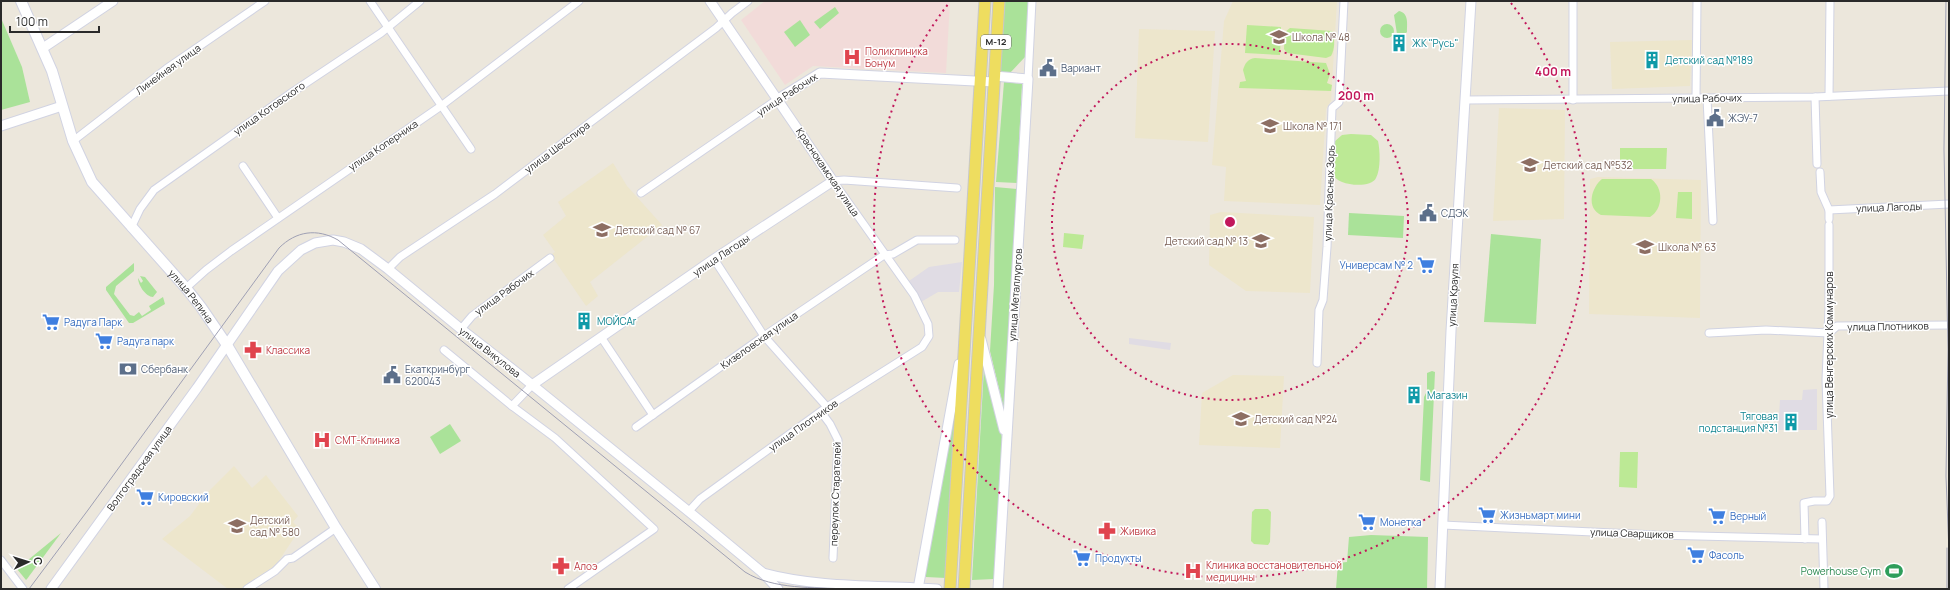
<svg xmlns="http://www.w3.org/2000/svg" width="1950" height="590" viewBox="0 0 1950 590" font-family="Manrope,sans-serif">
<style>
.industrial{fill:#e0dce4}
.education{fill:#ede6cc}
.medical{fill:#f2dbd9}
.green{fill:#aae299}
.pitch{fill:#bce995}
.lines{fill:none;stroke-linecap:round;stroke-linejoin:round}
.minor-casing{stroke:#d1d3e2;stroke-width:9}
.tertiary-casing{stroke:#d1d3e2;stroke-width:11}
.secondary-casing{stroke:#d1d3e2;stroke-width:12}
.primary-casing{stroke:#c8c8c8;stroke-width:13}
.minor{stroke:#fff;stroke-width:7}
.tertiary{stroke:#fff;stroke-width:9}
.secondary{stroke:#fff;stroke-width:10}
.primary{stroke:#eedd5f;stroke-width:11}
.tram{stroke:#9fa0b4;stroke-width:1}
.ring{fill:none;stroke:#c2185b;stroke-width:2;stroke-dasharray:2 4}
.labels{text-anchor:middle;stroke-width:3;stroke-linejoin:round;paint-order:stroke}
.shield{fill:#fff;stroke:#6a6a6a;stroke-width:1}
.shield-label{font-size:9px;font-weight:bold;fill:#2a2a2a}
.education-label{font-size:10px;fill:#785e54;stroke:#fff;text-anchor:start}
.culture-label{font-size:10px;fill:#0d838f;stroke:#fff;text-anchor:start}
.health-label{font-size:10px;fill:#be3a42;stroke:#fff;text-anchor:start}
.service-label{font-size:10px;fill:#4e5e75;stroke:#fff;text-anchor:start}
.street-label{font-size:10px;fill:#2a2a2a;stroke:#fff}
.shop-label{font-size:10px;fill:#366cbe;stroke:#fff;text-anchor:start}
.leisure-label{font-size:10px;fill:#27864d;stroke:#fff;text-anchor:end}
.centre{fill:#c2185b;stroke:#fff;stroke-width:2}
.ring-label{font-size:12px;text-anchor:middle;font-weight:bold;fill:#c2185b;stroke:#fff;stroke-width:3;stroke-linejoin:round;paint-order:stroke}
</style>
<rect width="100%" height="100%" fill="#ece7dc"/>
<g class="industrial">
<path d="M962 262 959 292H938L921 302 909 281 929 267Z"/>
<path d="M1129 338 1171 343 1170 350 1129 344Z"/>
<path d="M1817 389V430H1778L1780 400H1802L1803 390Z"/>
</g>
<g class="education">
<path d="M1233 1H1337L1331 101 1326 109 1320 205 1224 201 1226 167 1212 165 1224 21Z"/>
<path d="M1139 29 1215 31 1208 142 1135 138Z"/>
<path d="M1692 40 1690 86 1612 89 1610 42Z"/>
<path d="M1499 108 1565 110 1564 219 1493 221Z"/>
<path d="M613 163 627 186 662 225 590 282 598 296 586 306 551 255 555 252 543 235 566 216 558 202Z"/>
<path d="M1598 177 1701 180 1700 318 1589 314 1590 179Z"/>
<path d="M1221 212 1314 217 1310 293 1246 291 1209 265 1210 215Z"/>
<path d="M1233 375 1284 376 1280 448 1199 445 1202 393Z"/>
<path d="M234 466 252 488 266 475 298 516 293 522 300 529 274 568 240 589H228L162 539 190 516 208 492Z"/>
</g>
<path class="medical" d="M765 1H950L946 73 813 66 785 85 741 20Z"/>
<g class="green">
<path d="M1005 1H1029L1026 56 1009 74H1000Z"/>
<path d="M835 7 839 13 820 29 814 22Z"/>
<path d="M1399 11C1409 13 1407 24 1407 32L1403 36 1397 34 1394 15Z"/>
<path d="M1 18 22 67 30 102 1 110Z"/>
<path d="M800 20 810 35 795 47 784 32Z"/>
<circle cx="1387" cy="31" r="7"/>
<path d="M1004 82 1022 84 1017 183 996 182Z"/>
<path d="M995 187 1017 189 1018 201 1005 414 990 351 994 285Z"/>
<path d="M1349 213 1404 216 1403 238 1348 235Z"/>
<path d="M1491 234 1541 239 1536 324 1484 322Z"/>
<path d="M134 263V271L116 286 114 294 130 315 134 316 139 312 142 316 151 310 149 306 163 297 165 304 133 323H129L106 290V287Z"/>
<path d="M140 276 145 277 157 292 153 297C146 297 138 285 138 278L141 283 143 281Z"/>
<path d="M984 368 1002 437 995 575 994 579 972 580Z"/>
<path d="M1432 371 1435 372 1430 482 1420 480 1424 397 1427 391V373Z"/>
<path d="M957 387 946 578 926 577 925 575Z"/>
<path d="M450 424 461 441 440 454 430 437Z"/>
<path d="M61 533 27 579 26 580 17 569Z"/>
<path d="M1371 535 1428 537 1427 589H1336L1338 563 1347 562 1349 537Z"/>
</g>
<g class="pitch">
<path d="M1247 25 1281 27 1280 55 1245 53Z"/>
<path d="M1290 28 1332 31C1335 39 1335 49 1331 56L1326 58 1287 53 1284 49 1285 32Z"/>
<path d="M1255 58 1326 63 1330 74 1327 83 1332 85 1331 91 1239 88 1240 82 1246 81 1243 70C1245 64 1247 59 1255 58Z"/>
<path d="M1351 134 1371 135 1378 141C1380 150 1381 169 1376 178 1371 189 1336 186 1333 174 1330 165 1334 151 1334 142L1342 135Z"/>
<path d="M1620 148H1667L1666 169H1620Z"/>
<path d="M1602 179H1651C1664 188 1663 209 1650 217L1601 215C1586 208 1591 188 1602 179Z"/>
<path d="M1678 192H1692V219L1676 218Z"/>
<path d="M1064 233 1084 235 1082 249 1063 247Z"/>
<path d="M1620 452H1638L1637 488 1619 487Z"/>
<path d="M1255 509H1268L1271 512 1270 542 1268 545 1254 544 1251 541 1252 512Z"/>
</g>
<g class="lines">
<g class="minor-casing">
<g id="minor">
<path d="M370 1 471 149"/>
<path d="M1028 79 1032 1"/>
<path d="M1829 96 1830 1"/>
<path d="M1815 97 1817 164"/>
<path d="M1696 98 1697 1"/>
<path d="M1707 98 1713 221"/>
<path d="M1466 100 1815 97 1949 91"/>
<path d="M1573 100V1"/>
<path d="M73 141 166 69 265 1"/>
<path d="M243 166 278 218"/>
<path d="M1820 172 1821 192 1829 210V219"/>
<path d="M641 193 778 99"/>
<path d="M1829 210 1949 204"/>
<path d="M131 228 140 209 154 190 291 93 381 33 420 1"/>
<path d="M714 259 764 336 827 407"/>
<path d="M388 269 400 257 495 194 716 28 732 13 748 1"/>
<path d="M186 288 206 270 231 251 441 106 579 1"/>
<path d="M461 329 472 316 550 258"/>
<path d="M1709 333 1766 330 1829 333 1837 326 1949 325"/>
<path d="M601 337 653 415"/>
<path d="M444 350 512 406 555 438 654 529 568 589"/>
<path d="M1317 363 1319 310 1323 300 1327 247 1332 108 1339 102 1344 1"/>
<path d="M512 406 532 385"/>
<path d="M821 412 830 424 838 440 833 558"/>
<path d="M636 427 764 336 884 255 893 254 917 240H955"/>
<path d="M689 511 700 499 827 407 922 347 929 336 928 324 914 295 833 181 844 180 957 188"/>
<path d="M1822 522 1824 589"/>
<path d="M1443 525 1656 535 1822 539"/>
<path d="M1805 539 1804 503 1814 501H1827L1830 496 1826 380 1829 308V225"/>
<path d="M1 560 23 589"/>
<path d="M247 589 275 571 287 559 293 558 336 528"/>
</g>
</g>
<g class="tertiary-casing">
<g id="tertiary">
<path d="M43 48 113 1"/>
<path d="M994 76 1028 79 998 589"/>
<path d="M778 99 820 73 994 82"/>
<path d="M1 126 62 106"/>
<path d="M981 339 1004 430"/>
<path d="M532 385 714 259 833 181 710 1"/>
<path d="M763 573C819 588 878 585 937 589"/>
<path d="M51 589 197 388 278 271 301 250 315 243 333 240 344 242 361 249 388 269 461 329 520 375 693 515 763 573 778 589"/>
<path d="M918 589 959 364"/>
<path d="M1440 589 1451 331 1471 1"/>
</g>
</g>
<g class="secondary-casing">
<g id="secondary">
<path id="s1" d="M21 1 52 71 73 141 92 182 186 288 201 307 227 345 336 528 375 589"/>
</g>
</g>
<g class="primary-casing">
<g id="primary">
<path d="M950 589 985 1"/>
<path d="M964 589 999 1"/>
</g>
</g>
<use href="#minor" class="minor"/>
<use href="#tertiary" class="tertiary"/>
<use href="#secondary" class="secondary"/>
<use href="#primary" class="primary"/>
<g class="tram">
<path d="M1946 1 1944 149 1948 350 1946 476 1949 553"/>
<path d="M29 589 88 510 279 248C296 231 317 228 338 240L745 572C774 590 814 587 846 589"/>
<path d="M1947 589V548"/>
</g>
</g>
<g class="ring">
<circle cx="1230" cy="222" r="178"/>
<path d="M1511 3A356 356 0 1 1 949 3"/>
</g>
<defs>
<g id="school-bare" transform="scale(1.38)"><path d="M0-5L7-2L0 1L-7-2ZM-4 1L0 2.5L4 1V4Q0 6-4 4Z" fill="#8d6e63" stroke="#fff" stroke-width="2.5" paint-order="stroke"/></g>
<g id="building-bare" transform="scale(1.38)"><path d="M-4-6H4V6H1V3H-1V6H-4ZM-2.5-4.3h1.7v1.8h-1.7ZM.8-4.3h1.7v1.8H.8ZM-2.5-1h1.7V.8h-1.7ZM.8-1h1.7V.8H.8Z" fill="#0f9aa8" stroke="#fff" stroke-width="2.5" paint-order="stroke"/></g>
<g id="hospital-bare" transform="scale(1.38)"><path d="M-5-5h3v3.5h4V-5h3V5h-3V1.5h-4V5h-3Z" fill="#e0444e" stroke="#fff" stroke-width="2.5" paint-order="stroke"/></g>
<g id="civic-bare" transform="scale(1.38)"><path d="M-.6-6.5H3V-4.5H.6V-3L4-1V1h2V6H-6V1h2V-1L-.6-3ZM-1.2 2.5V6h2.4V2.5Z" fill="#5c6f8a" stroke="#fff" stroke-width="2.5" paint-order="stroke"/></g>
<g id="supermarket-bare" transform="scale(1.38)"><path d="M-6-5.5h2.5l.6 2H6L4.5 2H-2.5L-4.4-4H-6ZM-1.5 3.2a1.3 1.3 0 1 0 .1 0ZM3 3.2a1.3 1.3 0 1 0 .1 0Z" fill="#3f7fe0" stroke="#fff" stroke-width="2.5" paint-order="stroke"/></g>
<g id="pharmacy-bare" transform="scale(1.38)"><path d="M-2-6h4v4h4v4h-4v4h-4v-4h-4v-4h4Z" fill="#e0444e" stroke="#fff" stroke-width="2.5" paint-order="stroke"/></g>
<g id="bank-bare" transform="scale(1.38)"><path d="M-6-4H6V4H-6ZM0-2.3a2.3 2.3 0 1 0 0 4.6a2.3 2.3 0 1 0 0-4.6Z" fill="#5c6f8a" stroke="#fff" stroke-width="2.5" paint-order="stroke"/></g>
<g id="stadium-bare" transform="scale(1.38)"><path d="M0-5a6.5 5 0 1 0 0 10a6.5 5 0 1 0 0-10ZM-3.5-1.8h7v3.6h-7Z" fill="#2e9e5b" stroke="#fff" stroke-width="2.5" paint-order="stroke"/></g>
</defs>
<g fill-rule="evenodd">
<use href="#school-bare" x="1279" y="37"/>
<use href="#building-bare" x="1399" y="43"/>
<use href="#hospital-bare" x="852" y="57"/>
<use href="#building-bare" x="1652" y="60"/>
<use href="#civic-bare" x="1048" y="68"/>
<use href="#civic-bare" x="1715" y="118"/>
<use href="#school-bare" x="1270" y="126"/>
<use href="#school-bare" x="1530" y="165"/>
<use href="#civic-bare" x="1428" y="213"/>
<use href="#school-bare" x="602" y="230"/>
<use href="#school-bare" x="1261" y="241"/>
<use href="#school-bare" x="1645" y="247"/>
<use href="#supermarket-bare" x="1426" y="265"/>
<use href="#building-bare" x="584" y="321"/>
<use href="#supermarket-bare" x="51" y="322"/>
<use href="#supermarket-bare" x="104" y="341"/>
<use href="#pharmacy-bare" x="253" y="350"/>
<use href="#bank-bare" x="128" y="369"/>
<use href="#civic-bare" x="392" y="375"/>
<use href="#building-bare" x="1414" y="395"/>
<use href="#school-bare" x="1241" y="419"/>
<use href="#building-bare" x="1791" y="422"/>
<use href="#hospital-bare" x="322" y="440"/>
<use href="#supermarket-bare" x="145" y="497"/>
<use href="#supermarket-bare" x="1487" y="515"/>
<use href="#supermarket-bare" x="1717" y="516"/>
<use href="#supermarket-bare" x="1367" y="522"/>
<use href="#school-bare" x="237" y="526"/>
<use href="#pharmacy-bare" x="1107" y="531"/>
<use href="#supermarket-bare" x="1696" y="555"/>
<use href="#supermarket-bare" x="1082" y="558"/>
<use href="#pharmacy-bare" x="561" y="566"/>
<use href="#hospital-bare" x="1193" y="571"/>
<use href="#stadium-bare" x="1894" y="571"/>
</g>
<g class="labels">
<rect class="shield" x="981" y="35" width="30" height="14" rx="3"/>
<g class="shield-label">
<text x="996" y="45">М-12</text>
</g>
<g class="education-label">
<text x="1292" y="41">Школа № 48</text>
<text x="1283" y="130">Школа № 171</text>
<text x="1543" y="169">Детский сад №532</text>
<text x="615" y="234">Детский сад № 67</text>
<text x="1248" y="245" text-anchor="end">Детский сад № 13</text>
<text x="1658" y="251">Школа № 63</text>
<text x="1254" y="423">Детский сад №24</text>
<text x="250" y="524">Детский<tspan x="250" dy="12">сад № 580</tspan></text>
</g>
<g class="culture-label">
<text x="1412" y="47">ЖК "Русь"</text>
<text x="1665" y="64">Детский сад №189</text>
<text x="597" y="325">МОЙCAr</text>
<text x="1427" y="399">Магазин</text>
<text x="1778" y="420" text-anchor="end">Тяговая<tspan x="1778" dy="12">подстанция №31</tspan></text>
</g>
<g class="health-label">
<text x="865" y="55">Поликлиника<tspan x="865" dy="12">Бонум</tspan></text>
<text x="266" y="354">Классика</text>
<text x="335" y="444">СМТ-Клиника</text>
<text x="1120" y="535">Живика</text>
<text x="1206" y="569">Клиника восстановительной<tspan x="1206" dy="12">медицины</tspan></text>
<text x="574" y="570">Алоэ</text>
</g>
<g class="service-label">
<text x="1061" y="72">Вариант</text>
<text x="1728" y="122">ЖЭУ-7</text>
<text x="1441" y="217">СДЭК</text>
<text x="141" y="373">Сбербанк</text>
<text x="405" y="373">Екаткринбург<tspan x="405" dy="12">620043</tspan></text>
</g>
<g class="street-label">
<text transform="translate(168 69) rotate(-36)" y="4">Линейная улица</text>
<text transform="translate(787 94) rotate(-33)" y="4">улица Рабочих</text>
<text transform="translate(1707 98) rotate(-1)" y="4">улица Рабочих</text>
<text transform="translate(269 108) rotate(-35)" y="4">улица Котовского</text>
<text transform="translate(383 145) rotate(-34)" y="4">улица Коперника</text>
<text transform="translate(557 147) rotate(-37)" y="4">улица Шекспира</text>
<text transform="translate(828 172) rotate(56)" y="4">Краснокамская улица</text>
<text transform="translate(1329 193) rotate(-88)" y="4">улица Красных Зорь</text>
<text transform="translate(1889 207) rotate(-2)" y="4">улица Лагоды</text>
<text transform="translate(721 255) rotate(-34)" y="4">улица Лагоды</text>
<text transform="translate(504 292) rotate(-36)" y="4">улица Рабочих</text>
<text transform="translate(1015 295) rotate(-86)" y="4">улица Металлургов</text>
<text transform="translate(1453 295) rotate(-87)" y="4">улица Крауля</text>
<text dy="4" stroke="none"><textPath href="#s1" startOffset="346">улица Репина</textPath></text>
<text transform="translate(1888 326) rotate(-1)" y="4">улица Плотников</text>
<text transform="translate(759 340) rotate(-35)" y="4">Кизеловская улица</text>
<text transform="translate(1829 345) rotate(-90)" y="4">улица Венгерских Коммунаров</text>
<text transform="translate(490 352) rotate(38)" y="4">улица Викулова</text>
<text transform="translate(803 425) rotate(-35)" y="4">улица Плотников</text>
<text transform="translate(139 468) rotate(-54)" y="4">Волгоградская улица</text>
<text transform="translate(835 494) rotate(-88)" y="4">переулок Старателей</text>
<text transform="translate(1632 533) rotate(2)" y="4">улица Сварщиков</text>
</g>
<g class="shop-label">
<text x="1413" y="269" text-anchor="end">Универсам № 2</text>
<text x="64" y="326">Радуга Парк</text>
<text x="117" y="345">Радуга парк</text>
<text x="158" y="501">Кировский</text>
<text x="1500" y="519">Жизньмарт мини</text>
<text x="1730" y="520">Верный</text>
<text x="1380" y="526">Монетка</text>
<text x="1709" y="559">Фасоль</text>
<text x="1095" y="562">Продукты</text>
</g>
<g class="leisure-label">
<text x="1881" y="575">Powerhouse Gym</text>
</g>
</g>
<circle cx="1230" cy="222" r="6" class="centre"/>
<g class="ring-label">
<text x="1553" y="76">400 m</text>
<text x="1356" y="100">200 m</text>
</g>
<rect width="1950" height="590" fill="none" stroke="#2a2a2a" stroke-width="4"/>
<g transform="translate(28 562) rotate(86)" stroke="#ffffff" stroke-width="3" paint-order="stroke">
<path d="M0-3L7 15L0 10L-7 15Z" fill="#2a2a2a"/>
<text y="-6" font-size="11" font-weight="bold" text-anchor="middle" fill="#2a2a2a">С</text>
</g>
<path d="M10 26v6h89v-6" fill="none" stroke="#2a2a2a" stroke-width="2"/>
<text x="16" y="26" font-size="12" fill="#2a2a2a" stroke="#ffffff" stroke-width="3" paint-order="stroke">100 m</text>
</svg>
